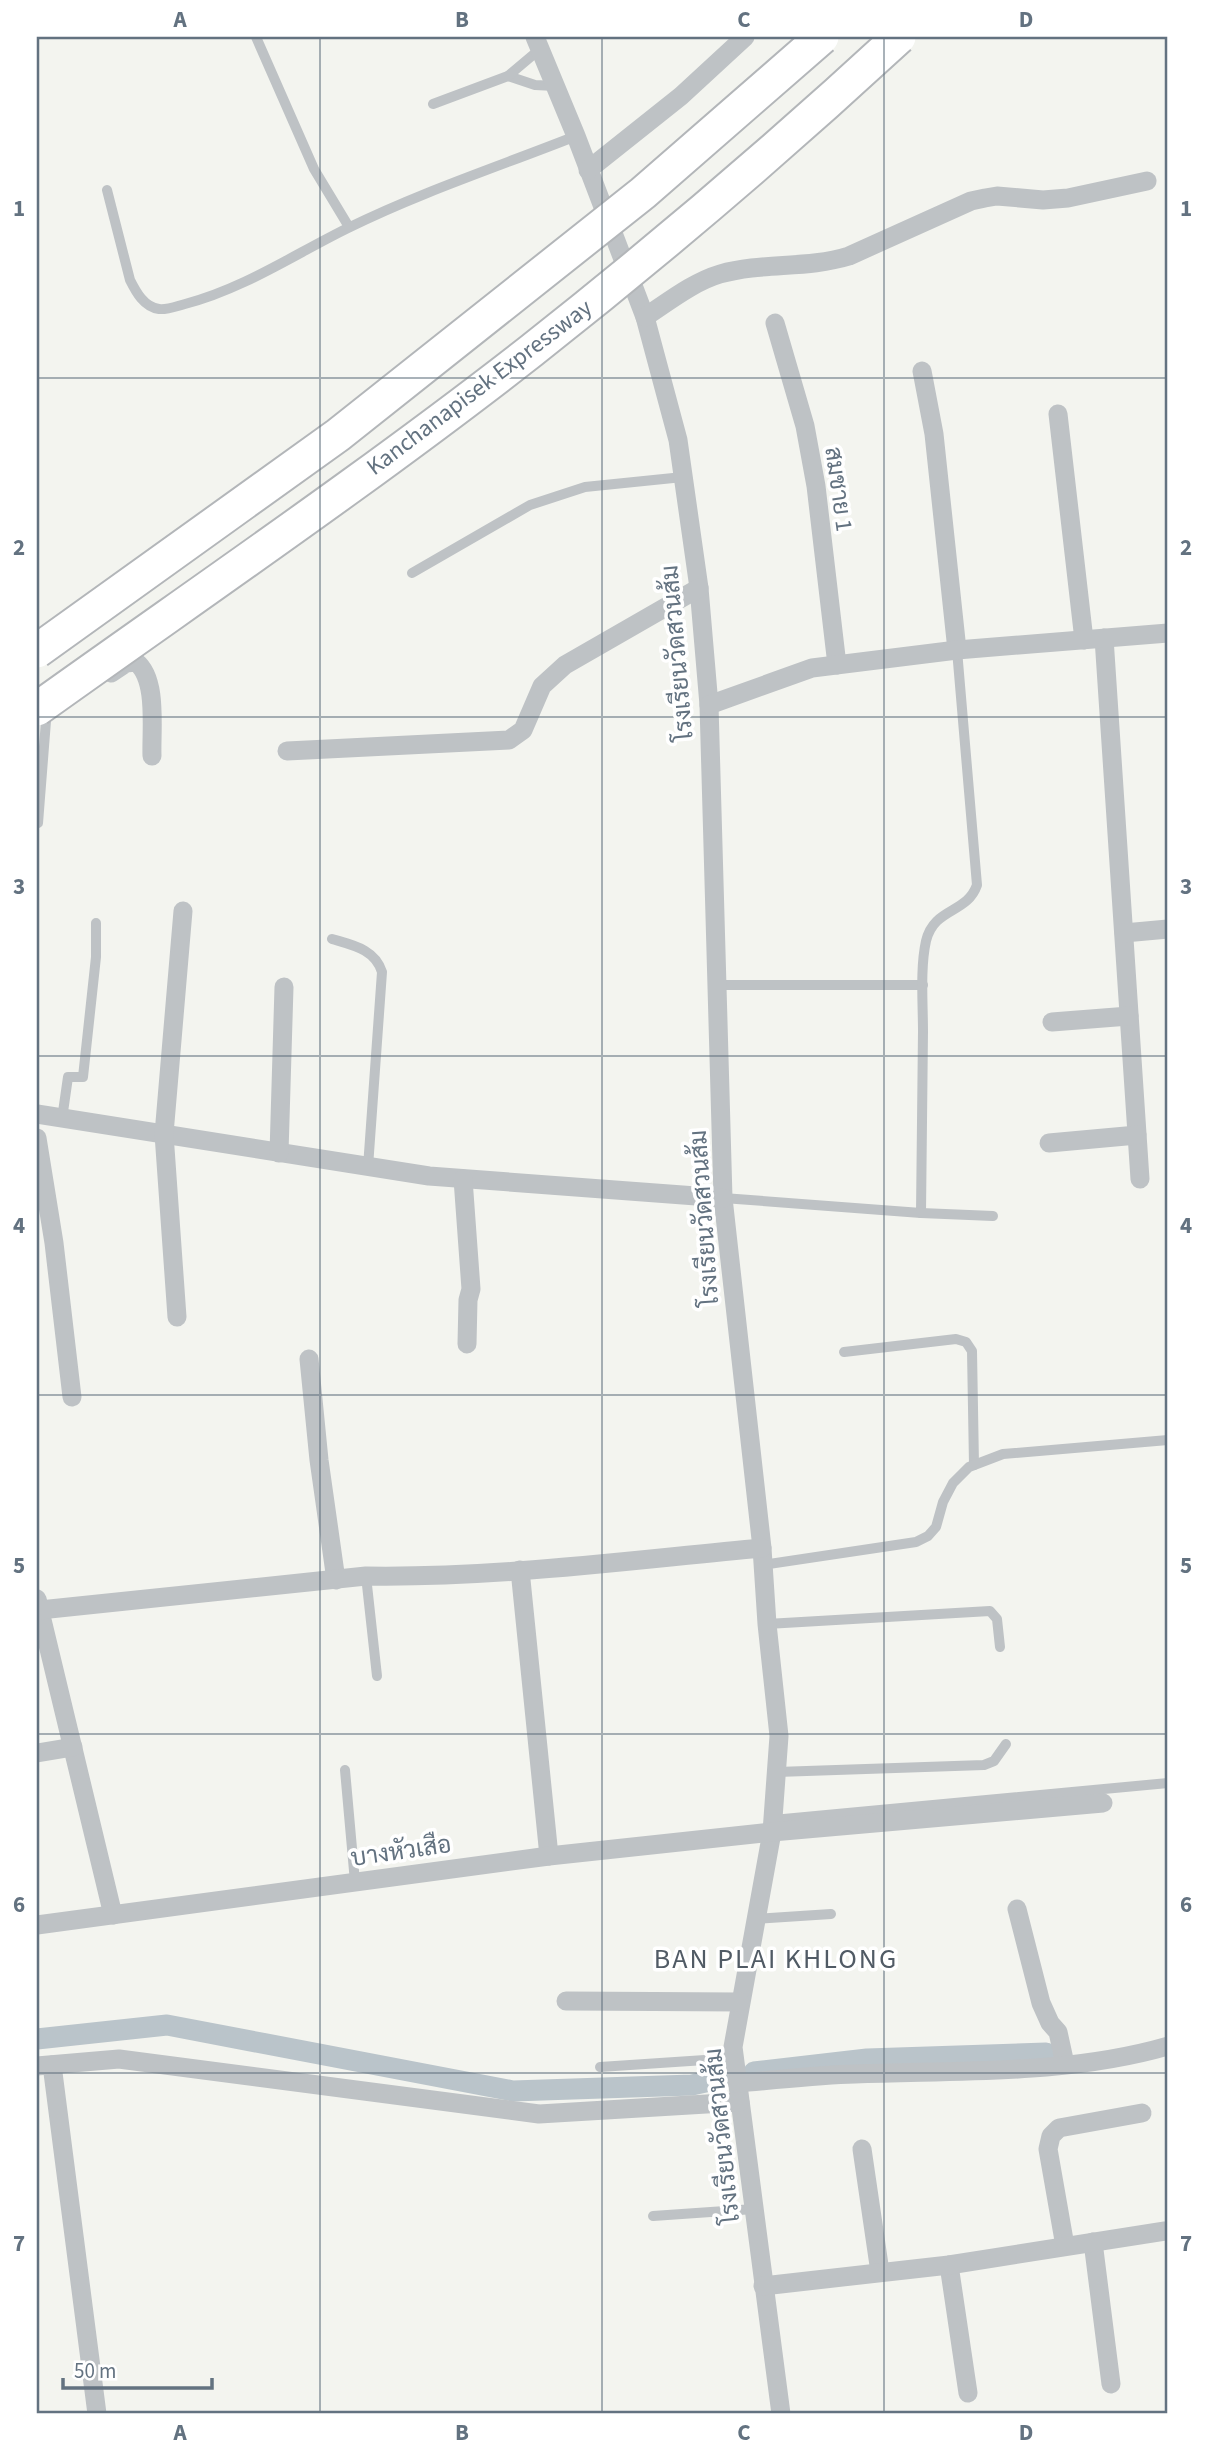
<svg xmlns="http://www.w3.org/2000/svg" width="1205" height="2451" viewBox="0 0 1205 2451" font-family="'Source Sans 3',Sarabun,sans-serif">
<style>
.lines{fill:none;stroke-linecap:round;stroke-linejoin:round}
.canal{stroke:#bac4ca;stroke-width:21}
.lane{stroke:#bec2c5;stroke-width:10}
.street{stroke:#bec2c5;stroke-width:19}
.highway-bridge-casing{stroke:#b3b6b9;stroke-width:37;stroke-linecap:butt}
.highway-bridge{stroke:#fff;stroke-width:33}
.grid{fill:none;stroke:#637280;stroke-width:2;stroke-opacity:0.55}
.labels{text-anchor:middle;stroke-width:7;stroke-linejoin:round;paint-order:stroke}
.street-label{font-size:24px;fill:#637280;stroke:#fff}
.quarter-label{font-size:28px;letter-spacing:2px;fill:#515b65;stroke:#fff}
.neatline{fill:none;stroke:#637280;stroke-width:2.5}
.grid-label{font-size:23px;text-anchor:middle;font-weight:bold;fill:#637280}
</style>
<rect width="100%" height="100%" fill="#f3f4ef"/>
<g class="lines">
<g class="canal">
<path d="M37 2039 167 2025 513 2091 692 2085 719 2079"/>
<path d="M754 2072 867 2059 1046 2053"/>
</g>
<g class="lane">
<path d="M256 37 314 169 349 227"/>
<path d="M508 76 535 85 555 86"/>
<path d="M433 104 508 76 540 49"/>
<path d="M107 190 130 280C136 292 144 307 159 309 167 310 177 306 185 304 243 289 295 254 348 228 421 192 500 166 576 136"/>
<path d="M412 573 530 505 585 487 683 477"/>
<path d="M38 823 46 721"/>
<path d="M332 939C352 945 375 949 382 972L368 1167"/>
<path d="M717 985H923"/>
<path d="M62 1119 68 1077H83L96 957V923"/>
<path d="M723 1198 921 1213C922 1152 922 1092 923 1032 923 1004 920 968 926 941 934 907 967 914 977 885L957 650"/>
<path d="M921 1213 993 1216"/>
<path d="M844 1352 956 1339 966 1342 972 1351 974 1465"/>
<path d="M762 1565 916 1542 928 1536 936 1527 943 1502 953 1483 969 1467 1003 1454 1168 1440"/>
<path d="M366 1576 377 1676"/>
<path d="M767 1624 990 1611 997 1619 1000 1647"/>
<path d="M345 1770 355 1882"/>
<path d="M777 1772 984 1765 994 1761 1006 1744"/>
<path d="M773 1820 1168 1783"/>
<path d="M756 1919 831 1914"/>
<path d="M600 2067 720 2059 734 2054"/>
<path d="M653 2216 754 2209"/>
</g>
<g class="street">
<path d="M535 37 576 136 645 317 678 440 699 588 709 705 723 1198 762 1548 767 1624 779 1736 772 1832 733 2047 781 2414"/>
<path d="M588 170 681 96 745 37"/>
<path d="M645 317C668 302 693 282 720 274 763 262 807 269 849 256L971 201 985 198 997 196 1043 200 1068 198 1147 181"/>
<path d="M775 323 805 426 816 486 837 665"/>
<path d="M922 371 934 434 957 650"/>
<path d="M1058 414 1084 640"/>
<path d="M1104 638 1140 1179"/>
<path d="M111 673 126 663 136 662C158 679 151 730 152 756"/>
<path d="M709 705 812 668 957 650 1168 633"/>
<path d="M287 751 509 740 523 730 542 686 565 665 699 588"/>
<path d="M1124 933 1168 929"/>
<path d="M1052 1022 1129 1016"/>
<path d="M37 1114 429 1176 723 1198"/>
<path d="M37 1138 54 1243 72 1397"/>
<path d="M1049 1143 1137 1135"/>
<path d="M279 1153 284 987"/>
<path d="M463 1179 471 1289 468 1300 467 1344"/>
<path d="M177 1317 164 1134 183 911"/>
<path d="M309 1359 319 1460 336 1580"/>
<path d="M520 1570 549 1856"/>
<path d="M37 1599 113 1915"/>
<path d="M40 1610 366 1576C498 1578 631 1560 762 1548"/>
<path d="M37 1753 73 1747"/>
<path d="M1017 1909 1041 2003 1050 2023 1058 2032 1065 2064"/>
<path d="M37 1925 549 1856 772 1832 1103 1803"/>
<path d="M566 2001 740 2002"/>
<path d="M52 2065 97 2414"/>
<path d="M37 2066 119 2059 539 2114 740 2102"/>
<path d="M737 2083C776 2080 816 2075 855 2074 959 2070 1068 2075 1168 2046"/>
<path d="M862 2149 880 2272"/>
<path d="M1093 2242 1111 2384"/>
<path d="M1065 2246 1048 2149 1051 2136 1059 2128 1142 2113"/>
<path d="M949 2265 968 2393"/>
<path d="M763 2286 949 2265 1165 2231"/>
</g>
<g class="highway-bridge-casing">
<g id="highway-bridge">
<path d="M37 651 338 435 643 193 822 37"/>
<path d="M37 709C202 591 371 476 531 351 658 251 781 146 899 37"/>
</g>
</g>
<use href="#highway-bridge" class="highway-bridge"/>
</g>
<path class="grid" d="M320 37V2414M602 37V2414M884 37V2414M37 378H1168M37 717H1168M37 1056H1168M37 1395H1168M37 1734H1168M37 2073H1168"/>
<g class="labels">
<g class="street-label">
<text transform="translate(479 387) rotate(-37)" y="8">Kanchanapisek Expressway</text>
<text transform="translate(839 489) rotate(82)" y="8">สมชาย 1</text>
<text transform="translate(677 653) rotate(-95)" y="8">โรงเรียนวัดสวนส้ม</text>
<text transform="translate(704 1218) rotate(-94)" y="8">โรงเรียนวัดสวนส้ม</text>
<text transform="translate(401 1851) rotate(-8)" y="8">บางหัวเสือ</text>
<text transform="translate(722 2136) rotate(-96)" y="8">โรงเรียนวัดสวนส้ม</text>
</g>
<g class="quarter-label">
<text x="776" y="1968">BAN PLAI KHLONG</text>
</g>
</g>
<rect width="1205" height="2451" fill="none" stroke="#ffffff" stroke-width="77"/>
<path d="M63 2378v10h149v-10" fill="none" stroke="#637280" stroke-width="3.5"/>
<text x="74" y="2378" font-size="21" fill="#637280" stroke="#ffffff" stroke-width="5" paint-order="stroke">50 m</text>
<rect x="38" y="38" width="1128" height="2374" class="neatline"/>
<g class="grid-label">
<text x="180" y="27">A</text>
<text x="462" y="27">B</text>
<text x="744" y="27">C</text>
<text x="1026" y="27">D</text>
<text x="19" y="216">1</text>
<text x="1186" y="216">1</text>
<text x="19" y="555">2</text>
<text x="1186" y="555">2</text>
<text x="19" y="894">3</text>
<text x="1186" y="894">3</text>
<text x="19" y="1233">4</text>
<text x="1186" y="1233">4</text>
<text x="19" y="1573">5</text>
<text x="1186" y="1573">5</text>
<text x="19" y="1912">6</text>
<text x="1186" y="1912">6</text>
<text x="19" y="2251">7</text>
<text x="1186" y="2251">7</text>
<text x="180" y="2440">A</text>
<text x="462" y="2440">B</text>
<text x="744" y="2440">C</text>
<text x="1026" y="2440">D</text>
</g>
</svg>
